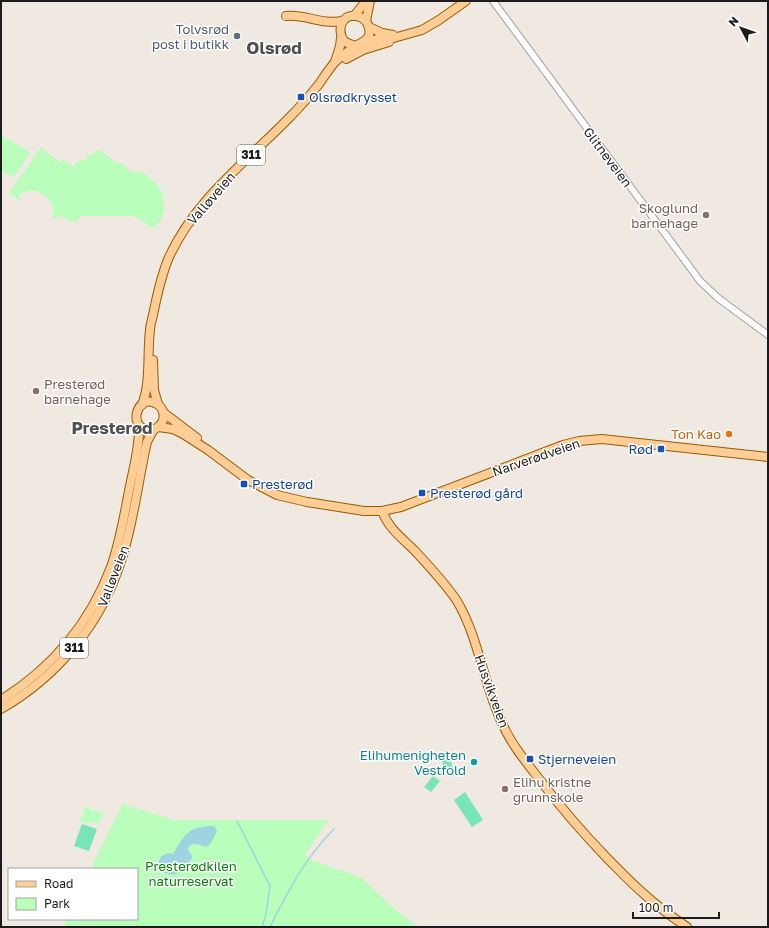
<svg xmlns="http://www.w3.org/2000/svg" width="769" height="928" viewBox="0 0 769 928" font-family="'Golos Text',sans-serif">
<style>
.park{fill:#b9febb}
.pitch{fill:#77e5b6}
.water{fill:#9dd4e0}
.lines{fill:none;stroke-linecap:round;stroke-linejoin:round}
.stream{stroke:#9dd4e0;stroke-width:1.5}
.minor-casing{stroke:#a3a3a3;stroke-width:8}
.major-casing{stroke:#945d00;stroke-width:10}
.minor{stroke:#fff;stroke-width:6}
.major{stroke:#ffcd95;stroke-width:8}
.service-dot{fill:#5c6f8a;stroke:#fff;stroke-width:1.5}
.transit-dot{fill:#1a4fb4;stroke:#fff;stroke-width:1.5}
.education-dot{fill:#8d6e63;stroke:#fff;stroke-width:1.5}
.food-dot{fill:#e8710a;stroke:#fff;stroke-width:1.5}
.culture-dot{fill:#0f9aa8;stroke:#fff;stroke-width:1.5}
.labels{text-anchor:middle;stroke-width:3;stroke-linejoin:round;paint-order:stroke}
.shield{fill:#fff;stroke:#606060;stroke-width:1}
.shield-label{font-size:12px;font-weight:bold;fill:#1c1c1c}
.service-label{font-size:13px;fill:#4e5e75;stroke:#fff;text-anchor:end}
.transit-label{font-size:13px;fill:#164399;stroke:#fff;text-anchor:start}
.street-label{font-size:13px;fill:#1c1c1c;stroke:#fff}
.education-label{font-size:13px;fill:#785e54;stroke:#fff;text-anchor:start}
.food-label{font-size:13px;fill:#c56008;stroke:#fff;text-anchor:end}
.culture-label{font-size:13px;fill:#0d838f;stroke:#fff;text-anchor:end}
.park-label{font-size:13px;fill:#038208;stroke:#fff}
.district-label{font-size:17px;font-weight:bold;fill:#4f4f4f;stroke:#fff}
</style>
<rect width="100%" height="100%" fill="#efe9e1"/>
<g class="park">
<path d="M1 135 30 152 14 177 1 171Z"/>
<path d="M41 147 60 163 63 159 73 167 79 160 86 161 87 155 93 154 99 149 117 164 120 162 132 172 141 171C146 175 154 180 158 186 167 199 167 220 152 228L137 217 129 216H80L77 223 60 216 53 219C53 216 53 212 53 209 50 193 31 185 18 195L22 199 20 201 9 193Z"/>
<path d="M122 804 174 820H328L305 855 311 860 362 878 394 909 419 927H64L67 919H137V869H91Z"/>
<path d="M85 807 103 813 99 824 91 821 90 824 80 821Z"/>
</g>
<g class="pitch">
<path d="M450 758 453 768 445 771 442 761Z"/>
<path d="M433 776 440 781 431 792 424 787Z"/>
<path d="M465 792 483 820 472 827 454 800Z"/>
<path d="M82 824 97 829 89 851 74 846Z"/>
</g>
<path class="water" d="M210 826H214L217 831 211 843 206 847C199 845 190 840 188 850L192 856V858C182 875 174 879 157 869V866L161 856 169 853 173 854C179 844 185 831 197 828 201 827 206 827 210 826Z"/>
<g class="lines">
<g class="stream">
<path d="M237 821 270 886 266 914 262 927"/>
<path d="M270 927C288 891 305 858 334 829"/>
</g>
<g class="minor-casing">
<path id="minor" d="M493 1 700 281 718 298 768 335"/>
</g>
<g class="major-casing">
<g id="major">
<path d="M286 16C306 14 321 25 343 21"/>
<path d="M354 16 366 1"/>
<path d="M366 21 370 1"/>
<path d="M369 27 382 33 393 35"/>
<path d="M365 42 378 39H390L422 30 439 20 466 1"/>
<path d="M346 59 363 50 389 42"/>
<path d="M335 62 340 46 341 38"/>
<path d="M153 360 154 390 158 404"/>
<path d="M142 405C151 382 147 354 150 330 150 325 152 320 153 315 157 295 161 276 169 257 203 184 271 146 319 84 324 77 329 69 335 62 340 57 347 52 354 47 361 42 374 40 368 25 367 21 362 17 357 16 341 13 336 31 345 42L355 46"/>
<path d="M164 413 197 438"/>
<path d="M158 427 173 429 183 434 208 450 248 480 277 495 307 502 364 511H382L401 507 563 445 579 441 602 439 768 457"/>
<path d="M382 511C389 529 401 537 414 550 429 566 445 583 457 601 479 638 483 683 502 723 511 744 526 762 540 780 561 808 583 833 607 858 619 870 631 883 644 894 657 906 672 917 687 927"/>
<path d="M1 700C52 668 90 623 111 567 120 542 124 516 129 491 133 469 140 447 139 425"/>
<path d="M1 709C58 676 101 624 121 561 134 522 138 481 147 442 149 438 151 434 153 431 155 428 158 428 160 425 166 419 164 408 157 404 135 391 126 435 154 429"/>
</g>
</g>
<use href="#minor" class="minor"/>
<use href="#major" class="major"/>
</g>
<circle class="service-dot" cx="237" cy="36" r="4"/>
<g class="transit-dot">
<rect x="297" y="93" width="8" height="8" rx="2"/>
<rect x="657" y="445" width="8" height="8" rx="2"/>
<rect x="240" y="480" width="8" height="8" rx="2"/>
<rect x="418" y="489" width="8" height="8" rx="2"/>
<rect x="526" y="755" width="8" height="8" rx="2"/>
</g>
<g class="education-dot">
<circle cx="706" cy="215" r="4"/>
<circle cx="36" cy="391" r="4"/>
<circle cx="505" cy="789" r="4"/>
</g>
<circle class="food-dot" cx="729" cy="434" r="4"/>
<circle class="culture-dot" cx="474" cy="762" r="4"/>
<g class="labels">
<g class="shield">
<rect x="237" y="145" width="28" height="20" rx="3"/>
<rect x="60" y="638" width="28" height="20" rx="3"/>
</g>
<g class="shield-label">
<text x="251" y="159">311</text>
<text x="74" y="652">311</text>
</g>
<g class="service-label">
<text x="229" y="34">Tolvsrød<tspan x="229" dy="15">post i butikk</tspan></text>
</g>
<g class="transit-label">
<text x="309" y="102">Olsrødkrysset</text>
<text x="653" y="454" text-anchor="end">Rød</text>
<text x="252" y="489">Presterød</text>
<text x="430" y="498">Presterød gård</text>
<text x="538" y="764">Stjerneveien</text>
</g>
<g class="street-label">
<text transform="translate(608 157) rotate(53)" y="5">Glitneveien</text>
<text transform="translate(211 198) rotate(-49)" y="5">Valløveien</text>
<text transform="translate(536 457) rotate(-19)" y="5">Narverødveien</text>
<text transform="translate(113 576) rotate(-69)" y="5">Valløveien</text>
<text transform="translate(492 691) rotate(70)" y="5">Husvikveien</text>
</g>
<g class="education-label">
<text x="698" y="213" text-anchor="end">Skoglund<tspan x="698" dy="15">barnehage</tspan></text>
<text x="44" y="389">Presterød<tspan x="44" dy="15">barnehage</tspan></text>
<text x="513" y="787">Elihu kristne<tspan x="513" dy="15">grunnskole</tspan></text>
</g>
<g class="food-label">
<text x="721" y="439">Ton Kao</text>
</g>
<g class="culture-label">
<text x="466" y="760">Elihumenigheten<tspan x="466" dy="15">Vestfold</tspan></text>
</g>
<g class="park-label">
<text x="191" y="871">Presterødkilen<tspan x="191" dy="15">naturreservat</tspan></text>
</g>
<g class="district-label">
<text x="274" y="54">Olsrød</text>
<text x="112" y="434">Presterød</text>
</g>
</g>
<rect width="769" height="928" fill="none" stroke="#1c1c1c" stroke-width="4"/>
<rect x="8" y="868" width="130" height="52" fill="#ffffff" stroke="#a4a4a4"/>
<rect x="16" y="881" width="20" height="6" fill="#ffcd95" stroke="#a4a4a4"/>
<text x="44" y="888" font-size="12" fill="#1c1c1c">Road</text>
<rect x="16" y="898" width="20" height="12" fill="#b9febb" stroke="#a4a4a4"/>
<text x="44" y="908" font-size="12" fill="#1c1c1c">Park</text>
<g transform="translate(741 28) rotate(311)" stroke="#ffffff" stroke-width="3" paint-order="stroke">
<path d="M0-3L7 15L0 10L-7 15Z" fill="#1c1c1c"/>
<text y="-6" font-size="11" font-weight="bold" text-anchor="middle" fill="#1c1c1c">N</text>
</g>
<path d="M633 912v6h86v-6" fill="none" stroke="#1c1c1c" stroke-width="2"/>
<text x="639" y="912" font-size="12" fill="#1c1c1c" stroke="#ffffff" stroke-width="3" paint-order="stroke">100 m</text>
</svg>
